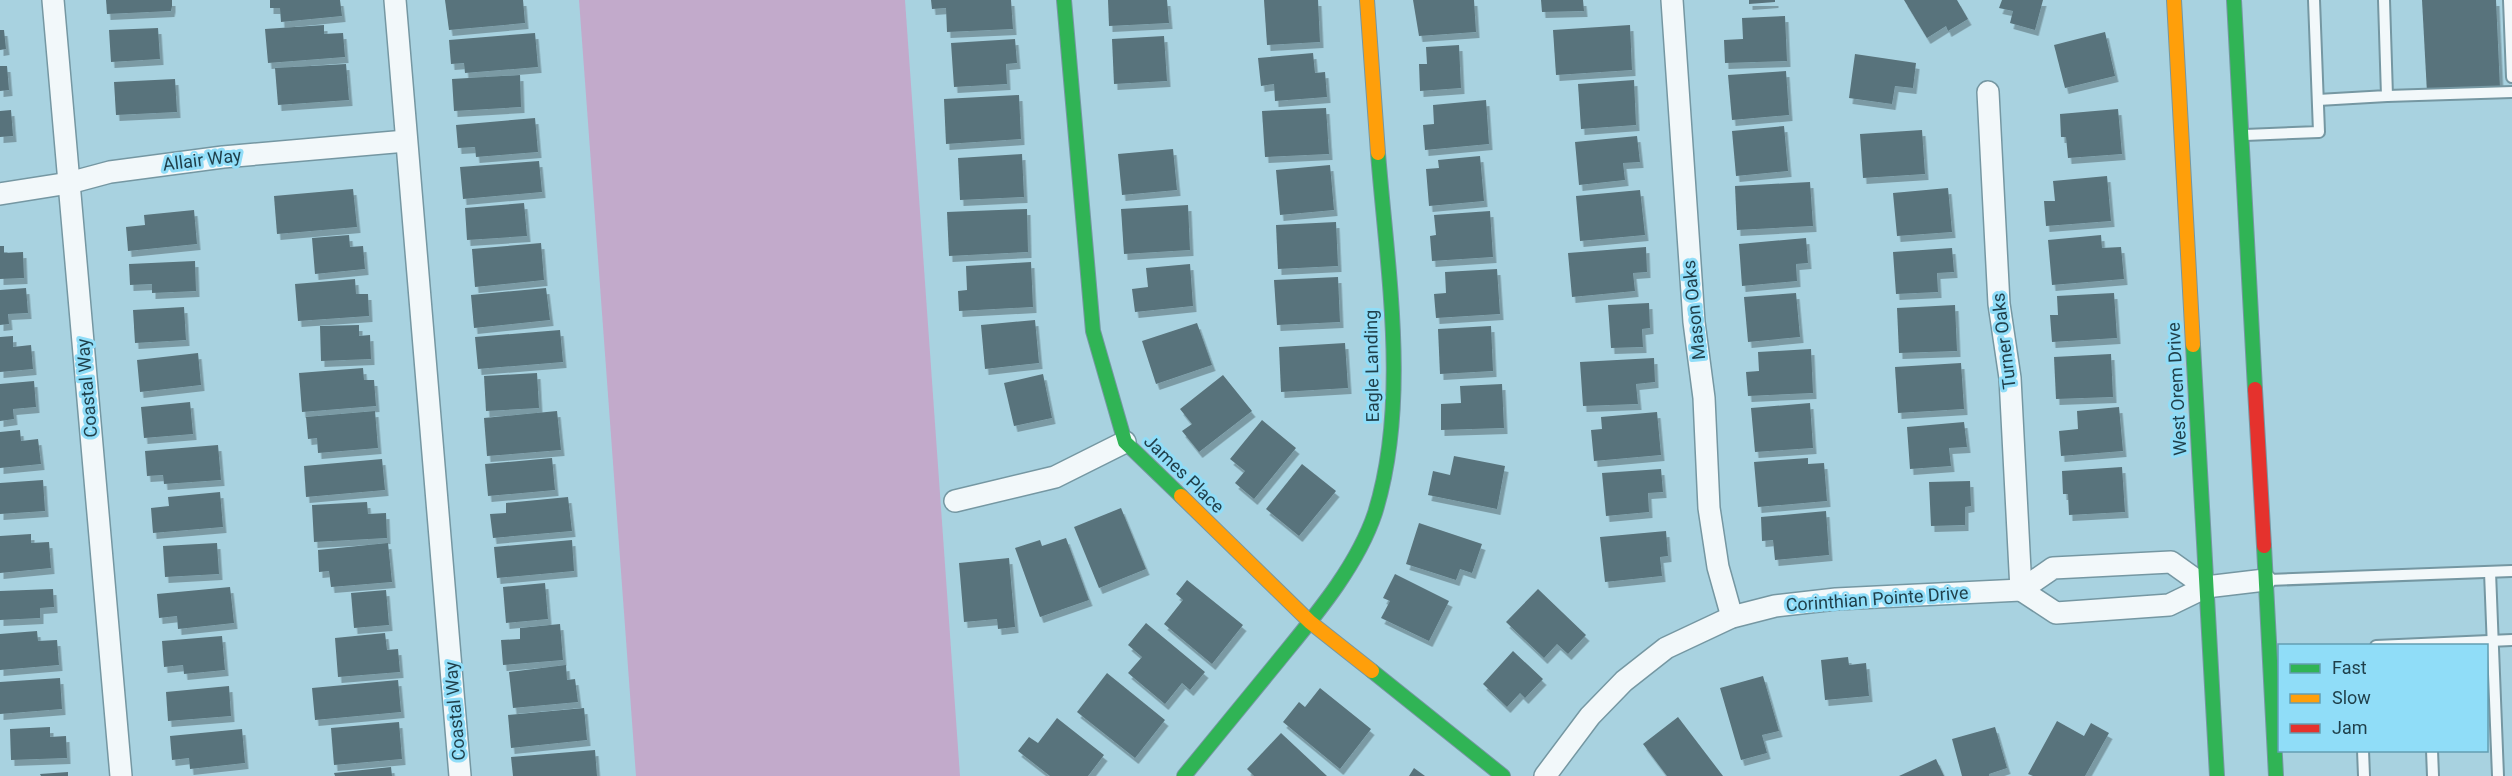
<svg xmlns="http://www.w3.org/2000/svg" width="2512" height="776" viewBox="0 0 2512 776" font-family="Roboto,sans-serif">
<style>
.green{fill:#c2aacb}
.building{fill:#59737b;filter:url(#shadow)}
.lines{fill:none;stroke-linecap:round;stroke-linejoin:round}
.lane-casing{stroke:#7597a2;stroke-width:14}
.street-casing{stroke:#7597a2;stroke-width:24}
.fast-casing{stroke:#7597a2;stroke-width:16}
.slow-casing{stroke:#7597a2;stroke-width:16}
.jam-casing{stroke:#7597a2;stroke-width:16}
.lane{stroke:#f2f8fa;stroke-width:10}
.street{stroke:#f2f8fa;stroke-width:21}
.fast{stroke:#30b455;stroke-width:14}
.slow{stroke:#ff9f0a;stroke-width:14}
.jam{stroke:#e5322d;stroke-width:14}
.labels{text-anchor:middle;stroke-width:6;stroke-linejoin:round;paint-order:stroke}
.street-label{font-size:18px;fill:#1f3f4a;stroke:#90ddf8}
</style>
<defs>
<filter id="shadow"><feDropShadow dx="3.5" dy="6" stdDeviation="0" flood-color="#0004"/></filter>
</defs>
<rect width="100%" height="100%" fill="#a8d2e0"/>
<path class="green" d="M579 0H905L960 776H636Z"/>
<g class="building">
<path d="M106 0H172V6L171 11 107 14Z"/>
<path d="M270 0H340L342 16 281 22 280 8H270Z"/>
<path d="M445 0H523L525 23 449 30Z"/>
<path d="M931 0H1011L1013 29 947 32 946 8 932 9Z"/>
<path d="M1108 0H1167L1169 23 1109 26Z"/>
<path d="M1264 0H1318L1320 42 1267 45Z"/>
<path d="M1413 0H1474L1476 32 1419 36Z"/>
<path d="M1541 0H1583L1584 11 1542 12Z"/>
<path d="M1749 0H1775V2L1749 4Z"/>
<path d="M1904 0H1957L1968 19 1948 31 1946 26 1927 38Z"/>
<path d="M2002 0H2043L2035 30 2010 23 2013 11 1999 8Z"/>
<path d="M2422 0H2496L2500 88 2427 93Z"/>
<path d="M1785 16 1787 61 1725 63 1724 40 1743 39 1742 18Z"/>
<path d="M324 25V34L343 33 345 57 268 63 265 29Z"/>
<path d="M1630 25 1632 70 1556 75 1553 30Z"/>
<path d="M158 28 160 59 111 62 109 30Z"/>
<path d="M0 30H4L6 49 0 50Z"/>
<path d="M2105 32 2115 76 2065 88 2054 45Z"/>
<path d="M535 33 538 67 465 73 464 63 451 64 449 40Z"/>
<path d="M1164 36 1167 81 1114 84 1112 39Z"/>
<path d="M1015 39 1017 63 1006 64 1007 84 954 87 951 43Z"/>
<path d="M1459 45 1461 88 1420 91 1419 64H1427L1426 47Z"/>
<path d="M1313 53 1315 73 1325 72 1327 97 1275 101 1274 84 1261 86 1258 58Z"/>
<path d="M1855 54 1916 63 1913 88 1895 86 1892 104 1849 98Z"/>
<path d="M346 64 349 100 278 105 275 68Z"/>
<path d="M0 66H7L9 90 0 91Z"/>
<path d="M1786 71 1789 115 1732 120 1728 75Z"/>
<path d="M520 75 521 107 454 111 452 79Z"/>
<path d="M175 79 177 112 116 115 114 82Z"/>
<path d="M1634 80 1636 125 1581 129 1578 84Z"/>
<path d="M1019 95 1021 139 946 144 944 99Z"/>
<path d="M1486 100 1489 144 1425 150 1423 125 1434 124 1433 105Z"/>
<path d="M1326 108 1329 154 1265 157 1262 111Z"/>
<path d="M2118 109 2122 154 2068 158 2066 137H2061L2060 114Z"/>
<path d="M11 110 13 136 0 137V111Z"/>
<path d="M535 118 538 152 476 157 475 147 458 148 456 125Z"/>
<path d="M1784 126 1788 171 1736 176 1732 131Z"/>
<path d="M1922 130 1925 174 1863 178 1860 134Z"/>
<path d="M1637 136 1640 162 1623 163 1625 180 1579 185 1575 142Z"/>
<path d="M1173 149 1177 190 1122 195 1118 154Z"/>
<path d="M1022 154 1024 197 960 200 958 158Z"/>
<path d="M1480 156 1484 201 1429 206 1426 169 1439 168 1438 160Z"/>
<path d="M539 161 542 192 463 199 460 167Z"/>
<path d="M1330 165 1334 210 1280 215 1276 170Z"/>
<path d="M2107 176 2111 221 2046 226 2044 201H2055L2053 181Z"/>
<path d="M1810 182 1813 226 1737 230 1735 186Z"/>
<path d="M1948 188 1952 232 1897 236 1893 193Z"/>
<path d="M353 189 357 227 277 234 274 196Z"/>
<path d="M1640 190 1645 235 1580 241 1576 196Z"/>
<path d="M524 203 527 236 467 240 465 208Z"/>
<path d="M1188 205 1190 250 1124 254 1121 209Z"/>
<path d="M1027 209 1028 252 949 256 947 212Z"/>
<path d="M194 210 197 244 128 251 126 227 145 225 144 215Z"/>
<path d="M1490 211 1493 257 1432 261 1430 236 1436 235 1434 215Z"/>
<path d="M1336 222 1338 266 1278 269 1276 225Z"/>
<path d="M349 235 350 247 363 246 365 269 315 274 312 238Z"/>
<path d="M2101 235 2102 248 2121 247 2124 279 2052 285 2048 240Z"/>
<path d="M1806 238 1808 263 1796 264 1797 281 1742 286 1739 244Z"/>
<path d="M541 243 544 280 475 287 472 249Z"/>
<path d="M0 246H4V253L23 252 24 278 0 279Z"/>
<path d="M1646 247 1647 272 1633 273 1635 291 1572 297 1568 253Z"/>
<path d="M1952 248 1954 272 1937 273 1938 292 1896 294 1893 252Z"/>
<path d="M195 261 196 291 152 293V284L130 285 129 264Z"/>
<path d="M1031 262 1033 307 959 311 958 291 967 290 966 266Z"/>
<path d="M1190 264 1193 306 1135 312 1132 289 1148 287 1146 268Z"/>
<path d="M1497 269 1500 314 1436 318 1434 294 1446 293 1445 272Z"/>
<path d="M1338 277 1340 322 1277 325 1274 280Z"/>
<path d="M355 279 356 294H368L369 316 298 321 295 284Z"/>
<path d="M26 288 28 313 8 314 9 324 0 325V290Z"/>
<path d="M546 288 550 320 474 328 471 295Z"/>
<path d="M1796 293 1800 337 1748 342 1744 297Z"/>
<path d="M2114 293 2117 338 2052 342 2050 315H2058L2057 296Z"/>
<path d="M1649 303 1650 328 1642 329 1643 347 1611 348 1608 305Z"/>
<path d="M1955 305 1957 351 1899 353 1897 308Z"/>
<path d="M184 307 186 340 135 343 133 310Z"/>
<path d="M1035 320 1039 363 985 369 981 325Z"/>
<path d="M1197 323 1212 365 1156 384 1142 341Z"/>
<path d="M359 325V336L370 335 371 359 321 361 320 326Z"/>
<path d="M1491 326 1493 371 1440 374 1438 329Z"/>
<path d="M560 330 563 362 478 369 475 337Z"/>
<path d="M13 336V347L31 345 33 369 0 372V337Z"/>
<path d="M1345 343 1348 388 1281 392 1279 347Z"/>
<path d="M1811 349 1813 393 1748 396 1746 372 1759 371 1758 352Z"/>
<path d="M198 353 201 385 140 392 137 360Z"/>
<path d="M2111 354 2113 397 2056 399 2054 357Z"/>
<path d="M1654 358 1655 382 1636 384 1638 404 1583 406 1580 362Z"/>
<path d="M1961 363 1964 409 1898 413 1895 367Z"/>
<path d="M363 368 364 380H374L376 406 302 412 299 373Z"/>
<path d="M537 373 539 408 486 411 484 376Z"/>
<path d="M1043 374 1052 418 1014 426 1004 383Z"/>
<path d="M1223 375 1252 411 1199 452 1182 431 1192 424 1180 409Z"/>
<path d="M34 381 36 407 13 409 14 419 0 421V384Z"/>
<path d="M1502 384 1504 428 1441 430V404L1461 403 1460 386Z"/>
<path d="M190 402 193 434 144 438 141 407Z"/>
<path d="M1810 403 1813 448 1755 452 1751 408Z"/>
<path d="M2119 407 2123 451 2061 456 2059 431 2078 429 2077 411Z"/>
<path d="M375 411 378 448 318 453 317 438 308 439 306 417Z"/>
<path d="M557 411 561 450 487 456 484 418Z"/>
<path d="M1657 412 1661 455 1594 461 1591 430 1602 429 1601 417Z"/>
<path d="M1262 420 1296 448 1254 499 1235 483 1245 471 1230 459Z"/>
<path d="M1964 422 1967 447 1949 448 1951 466 1910 469 1907 427Z"/>
<path d="M20 430 21 441 38 439 41 464 0 468V432Z"/>
<path d="M218 445 221 480 164 484 163 475 147 476 145 451Z"/>
<path d="M1454 456 1505 466 1497 509 1428 495 1433 471 1450 475Z"/>
<path d="M552 458 555 490 488 496 485 464Z"/>
<path d="M1808 458V464L1824 463 1827 501 1758 507 1754 462Z"/>
<path d="M382 459 385 490 306 497 304 466Z"/>
<path d="M1302 464 1336 491 1299 536 1266 509Z"/>
<path d="M2122 467 2125 512 2069 515 2068 494H2063L2062 471Z"/>
<path d="M1661 469 1663 492 1648 493 1649 512 1606 516 1602 473Z"/>
<path d="M43 480 45 511 0 514V483Z"/>
<path d="M1970 481 1971 506 1965 507V525L1931 526 1929 482Z"/>
<path d="M220 492 223 527 153 533 151 508 169 506 168 497Z"/>
<path d="M568 497 572 531 493 538 490 514 506 513V503Z"/>
<path d="M367 502 368 514 386 513 387 538 314 542 312 505Z"/>
<path d="M1121 508 1146 569 1099 588 1074 527Z"/>
<path d="M1826 511 1829 555 1775 560 1773 540 1762 541 1761 517Z"/>
<path d="M1419 523 1482 544 1472 573 1460 569 1456 580 1406 564Z"/>
<path d="M1666 531 1668 556 1660 557 1662 576 1605 582 1600 537Z"/>
<path d="M31 534V543L49 542 51 568 0 573V536Z"/>
<path d="M1066 538 1089 600 1040 617 1015 548 1040 540 1042 546Z"/>
<path d="M572 540 574 571 497 578 494 547Z"/>
<path d="M217 543 219 574 165 577 163 546Z"/>
<path d="M388 543 392 582 331 587 329 571 319 572 318 550Z"/>
<path d="M1009 558 1015 627 998 629 997 619 964 622 959 563Z"/>
<path d="M1395 574 1449 601 1429 641 1381 618 1390 601 1383 598Z"/>
<path d="M1187 580 1243 625 1212 664 1164 624 1183 600 1176 594Z"/>
<path d="M545 583 548 619 506 623 503 587Z"/>
<path d="M230 587 234 623 178 629 177 616 159 618 157 594Z"/>
<path d="M53 589 54 607 40 608V618L0 620V591Z"/>
<path d="M1538 589 1586 635 1568 654 1557 644 1544 658 1506 622Z"/>
<path d="M386 590 389 625 354 628 351 593Z"/>
<path d="M1146 623 1205 672 1190 690 1182 683 1165 704 1128 673 1142 657 1128 645Z"/>
<path d="M560 624 563 660 503 665 501 640 520 639V628Z"/>
<path d="M37 631 38 641 57 640 59 665 0 670V634Z"/>
<path d="M385 633 387 650 398 649 400 672 338 677 335 638Z"/>
<path d="M222 636 225 670 184 674 183 665 164 667 162 641Z"/>
<path d="M1513 651 1543 679 1525 698 1520 693 1507 707 1483 684Z"/>
<path d="M1848 657 1849 665 1866 663 1869 696 1825 700 1821 660Z"/>
<path d="M566 665 567 680 575 679 578 702 513 708 509 672Z"/>
<path d="M1107 673 1165 720 1135 758 1077 712Z"/>
<path d="M1763 676 1779 731 1762 735 1767 753 1741 760 1720 688Z"/>
<path d="M60 678 62 709 0 714V682Z"/>
<path d="M398 680 401 712 315 720 312 688Z"/>
<path d="M229 686 231 716 168 721 166 692Z"/>
<path d="M1320 688 1371 729 1340 769 1283 722 1299 702 1305 707Z"/>
<path d="M584 708 587 740 511 748 508 715Z"/>
<path d="M1678 717 1723 776H1667L1643 744Z"/>
<path d="M1057 718 1104 755 1088 776H1050L1018 751 1029 737 1038 743Z"/>
<path d="M2057 721 2084 736 2091 723 2109 733 2085 776H2033L2028 774Z"/>
<path d="M399 722 402 759 334 765 331 728Z"/>
<path d="M50 727V737L66 736 67 758 11 760 10 729Z"/>
<path d="M1995 727 2007 768 1989 774V776H1962L1952 739Z"/>
<path d="M242 729 245 763 190 769 189 758 172 760 170 736Z"/>
<path d="M1281 733 1327 776H1254L1247 769Z"/>
<path d="M595 750 597 776H513L511 757Z"/>
<path d="M1936 759 1944 776H1899Z"/>
<path d="M391 767 392 776H335L334 773Z"/>
<path d="M1414 768 1425 776H1409Z"/>
<path d="M68 772V776H41L40 774Z"/>
</g>
<g class="lines">
<g class="lane-casing">
<g id="lane">
<path d="M2509 0 2512 77"/>
<path d="M2387 96 2512 92"/>
<path d="M2318 100 2387 96 2384 0"/>
<path d="M2245 135 2319 132 2314 0"/>
<path d="M2490 572 2498 776"/>
<path d="M2269 580 2512 571"/>
<path d="M2376 646 2512 640"/>
<path d="M2363 750 2364 776"/>
<path d="M2432 750 2433 776"/>
</g>
</g>
<g class="street-casing">
<g id="street">
<path d="M53 0 121 776"/>
<path d="M395 0 460 776"/>
<path d="M1672 0 1694 322 1704 398 1709 508 1718 567 1732 617"/>
<path d="M1988 92 1999 304 2010 378 2021 590"/>
<path d="M0 194 69 183 110 172 223 157 406 141"/>
<path d="M955 501 1055 477 1125 442"/>
<path d="M2021 590 2056 613 2169 605 2206 587 2265 580"/>
<path d="M1545 776 1590 716 1624 681 1666 648 1732 617 1775 606 1836 599 2021 590 2053 568 2171 562 2206 587"/>
</g>
</g>
<g class="fast-casing">
<g id="fast">
<path d="M1064 0 1093 331 1125 442 1181 496"/>
<path d="M2234 0 2255 389"/>
<path d="M2193 345 2217 776"/>
<path d="M2264 546 2276 776"/>
<path d="M1372 671 1503 776"/>
<path d="M1184 776C1216 737 1247 699 1279 660 1314 617 1357 567 1375 513 1410 401 1387 268 1378 153"/>
</g>
</g>
<g class="slow-casing">
<g id="slow">
<path d="M1367 0 1378 153"/>
<path d="M2174 0 2193 345"/>
<path d="M1181 496 1310 622 1372 671"/>
</g>
</g>
<g class="jam-casing">
<path id="jam" d="M2255 389 2264 546"/>
</g>
<use href="#lane" class="lane"/>
<use href="#street" class="street"/>
<use href="#fast" class="fast"/>
<use href="#slow" class="slow"/>
<use href="#jam" class="jam"/>
</g>
<g class="labels">
<g class="street-label">
<text transform="translate(202 160) rotate(-7)" y="6">Allair Way</text>
<text transform="translate(1694 310) rotate(-96)" y="6">Mason Oaks</text>
<text transform="translate(2004 341) rotate(-97)" y="6">Turner Oaks</text>
<text transform="translate(1372 366) rotate(-91)" y="6">Eagle Landing</text>
<text transform="translate(87 388) rotate(-95)" y="6">Coastal Way</text>
<text transform="translate(2177 389) rotate(-93)" y="6">West Orem Drive</text>
<text transform="translate(1184 474) rotate(44)" y="6">James Place</text>
<text transform="translate(1877 599) rotate(-4)" y="6">Corinthian Pointe Drive</text>
<text transform="translate(455 711) rotate(-95)" y="6">Coastal Way</text>
</g>
</g>
<rect x="2278" y="644" width="210" height="108" fill="#90ddf8" stroke="#639eb2" stroke-width="1.5"/>
<rect x="2290" y="664" width="30" height="9" fill="#30b455" stroke="#639eb2" stroke-width="1.5"/>
<text x="2332" y="674" font-size="18" fill="#1f3f4a">Fast</text>
<rect x="2290" y="694" width="30" height="9" fill="#ff9f0a" stroke="#639eb2" stroke-width="1.5"/>
<text x="2332" y="704" font-size="18" fill="#1f3f4a">Slow</text>
<rect x="2290" y="724" width="30" height="9" fill="#e5322d" stroke="#639eb2" stroke-width="1.5"/>
<text x="2332" y="734" font-size="18" fill="#1f3f4a">Jam</text>
</svg>
